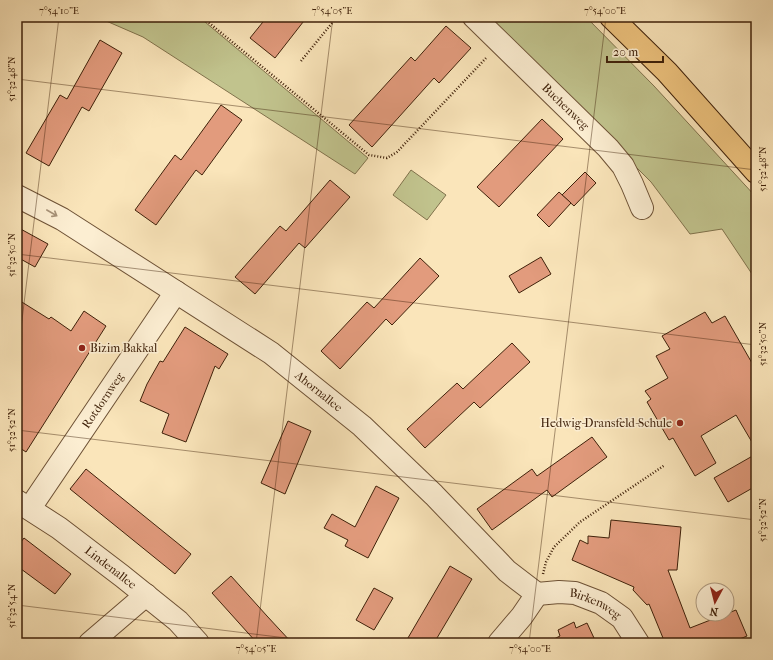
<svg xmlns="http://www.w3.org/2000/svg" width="773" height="660" viewBox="0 0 773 660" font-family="'IM FELL French Canon',serif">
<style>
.green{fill:#c1c38d;stroke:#80724c}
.building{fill:#e29b7d;stroke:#3f210a}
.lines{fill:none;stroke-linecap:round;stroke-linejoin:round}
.minor-casing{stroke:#6e5236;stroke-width:24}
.major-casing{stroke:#3f210a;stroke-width:24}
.path{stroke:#3f210a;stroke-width:2.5;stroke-dasharray:1 2;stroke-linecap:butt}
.minor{stroke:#fceed2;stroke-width:22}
.major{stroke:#edc27d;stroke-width:22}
.oneway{stroke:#a79278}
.ticks{fill:none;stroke:#3f210a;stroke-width:1;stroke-opacity:0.45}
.poi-dot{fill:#8f2418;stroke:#fceed2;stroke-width:1.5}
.labels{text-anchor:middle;stroke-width:3;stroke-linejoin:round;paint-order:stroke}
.street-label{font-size:12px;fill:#3f210a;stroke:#fceed2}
.poi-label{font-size:12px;fill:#3f210a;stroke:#fceed2;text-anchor:start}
.neatline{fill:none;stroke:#3f210a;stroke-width:1.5}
.ticks-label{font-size:10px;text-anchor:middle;fill:#3f210a}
</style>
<rect width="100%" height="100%" fill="#fae5ba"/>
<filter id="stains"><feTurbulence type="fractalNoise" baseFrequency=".005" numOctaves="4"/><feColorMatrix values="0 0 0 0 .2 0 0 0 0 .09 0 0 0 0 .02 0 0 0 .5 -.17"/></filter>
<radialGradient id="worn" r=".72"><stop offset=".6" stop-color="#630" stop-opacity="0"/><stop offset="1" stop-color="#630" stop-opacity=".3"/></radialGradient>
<g class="green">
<path d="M97 17H199L368 158 355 174 143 37Z"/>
<path d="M481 17H586L654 86 756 197V280L722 229 690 234 651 182 505 36Z"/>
<path d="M411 170 446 195 427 220 393 195Z"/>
</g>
<g class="building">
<path d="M267 17H307L275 58 250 38Z"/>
<path d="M446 26 471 48 439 83 434 78 372 147 349 125 411 57 415 61Z"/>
<path d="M100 40 122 53 89 111 82 107 49 166 26 153 60 95 67 99Z"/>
<path d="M221 105 242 120 202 175 196 170 156 225 135 210 175 155 181 160Z"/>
<path d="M542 119 563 139 499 207 477 187Z"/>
<path d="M585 172 596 183 574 206 562 195Z"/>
<path d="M330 180 350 197 305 248 299 243 255 294 235 277 280 226 286 231Z"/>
<path d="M559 192 571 203 549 227 537 215Z"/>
<path d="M17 227 48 244 35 267 17 257Z"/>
<path d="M541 257 551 274 519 293 509 276Z"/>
<path d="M420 258 439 276 392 325 386 319 340 369 321 351 367 302 374 308Z"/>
<path d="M17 299 49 319 51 317 71 331 84 311 106 326 26 452 17 446Z"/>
<path d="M705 312 712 323 725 316 756 370V449L736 415 701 436 716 463 695 476 673 438 669 440 647 402 651 399 645 391 668 378 656 356 670 349 662 336Z"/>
<path d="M185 327 228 354 219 369 215 366 186 442 162 433 169 414 140 401 147 384 160 361 163 362Z"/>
<path d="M512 343 530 362 480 408 474 402 425 448 407 429 457 383 463 389Z"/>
<path d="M288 421 311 431 285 494 261 483Z"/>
<path d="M592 437 607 457 552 497 547 490 492 530 477 509 532 469 537 476Z"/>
<path d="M756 454V486L728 502 714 478Z"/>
<path d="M86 469 191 554 175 574 70 489Z"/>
<path d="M376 486 399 498 368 558 345 546 348 540 324 528 332 514 355 527Z"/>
<path d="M611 520 681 527 677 570H668L690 628 736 610 747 636 730 643H654L663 638 649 604 647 605 633 590 634 587 572 560 580 540 588 544V536L609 538Z"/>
<path d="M24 538 71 574 55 594 17 566V547Z"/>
<path d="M450 566 472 579 434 643H405Z"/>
<path d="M231 576 267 616 292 643H257L212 593Z"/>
<path d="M374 588 393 598 374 630 356 620Z"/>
<path d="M574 622 576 628 587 623 594 638 584 643H546L560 636 558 630Z"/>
</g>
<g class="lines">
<g class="minor-casing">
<g id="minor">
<path id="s1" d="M474 17 608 148 623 166 632 184 642 208"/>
<path id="s2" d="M17 196 62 219 271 353 362 426 434 495 507 571 537 594"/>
<path id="s3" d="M17 501 59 528 122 576 178 621 198 643"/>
<path id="s4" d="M30 508 176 292"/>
<path id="s5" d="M537 594 559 592 575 593 601 603 622 618 638 643"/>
<path d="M90 643 146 595"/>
<path d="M499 643 522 616 537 594"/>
</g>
</g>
<g class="major-casing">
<path id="major" d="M611 17 667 72 756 172"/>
</g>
<g class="path">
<path d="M202 17 369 155 387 158 397 152 487 57"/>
<path d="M301 61 337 17"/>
<path d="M543 574 546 562 554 547 580 522 665 465"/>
</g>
<use href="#minor" class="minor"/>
<use href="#major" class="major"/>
</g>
<defs><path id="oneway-shaft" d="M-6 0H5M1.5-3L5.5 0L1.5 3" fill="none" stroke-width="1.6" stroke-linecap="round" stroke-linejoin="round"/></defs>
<use class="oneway" href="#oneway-shaft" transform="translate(52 213) rotate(30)"/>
<path class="ticks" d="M17 79 756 170M17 254 756 345M17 361 59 17M17 430 756 520M17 605 327 643M256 643 333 17M529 643 606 17"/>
<g class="poi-dot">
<circle cx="82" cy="348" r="4"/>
<circle cx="680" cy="423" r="4"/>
</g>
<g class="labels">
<g class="street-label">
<text dy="4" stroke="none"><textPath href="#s1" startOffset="128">Buchenweg</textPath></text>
<text dy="4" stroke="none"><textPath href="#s2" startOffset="360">Ahornallee</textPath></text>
<text dy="4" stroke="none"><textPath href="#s4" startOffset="130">Rotdornweg</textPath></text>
<text dy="4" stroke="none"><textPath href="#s3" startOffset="115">Lindenallee</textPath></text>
<text dy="4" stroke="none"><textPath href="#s5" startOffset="61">Birkenweg</textPath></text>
</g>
<g class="poi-label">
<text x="90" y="352">Bizim Bakkal</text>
<text x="672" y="427" text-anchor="end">Hedwig-Dransfeld-Schule</text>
</g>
</g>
<rect width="773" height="660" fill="none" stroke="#fae5ba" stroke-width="44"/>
<g transform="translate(715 602) rotate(187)"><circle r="19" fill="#fceed2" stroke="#b09c82"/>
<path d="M0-3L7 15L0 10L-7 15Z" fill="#8f2418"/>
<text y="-6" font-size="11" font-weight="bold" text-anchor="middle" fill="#3f210a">N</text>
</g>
<path d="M607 56v6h56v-6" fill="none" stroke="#3f210a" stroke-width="2"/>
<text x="613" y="56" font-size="12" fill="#3f210a" stroke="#fceed2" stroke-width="3" paint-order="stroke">20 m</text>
<rect x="22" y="22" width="729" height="616" class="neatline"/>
<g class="ticks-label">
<text x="59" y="14">7°54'10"E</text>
<text x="332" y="14">7°54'05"E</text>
<text x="605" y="14">7°54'00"E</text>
<text transform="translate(11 79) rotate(-90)" y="4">51°32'48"N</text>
<text transform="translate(762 169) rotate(-90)" y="4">51°32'48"N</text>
<text transform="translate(11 255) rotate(-90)" y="4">51°32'50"N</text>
<text transform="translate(762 344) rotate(-90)" y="4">51°32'50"N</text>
<text transform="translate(11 430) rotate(-90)" y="4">51°32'52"N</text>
<text transform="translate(762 520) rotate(-90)" y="4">51°32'52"N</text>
<text transform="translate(11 606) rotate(-90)" y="4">51°32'54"N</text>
<text x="256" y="652">7°54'05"E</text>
<text x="530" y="652">7°54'00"E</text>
</g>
<rect width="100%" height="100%" filter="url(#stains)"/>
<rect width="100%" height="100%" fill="url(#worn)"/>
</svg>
